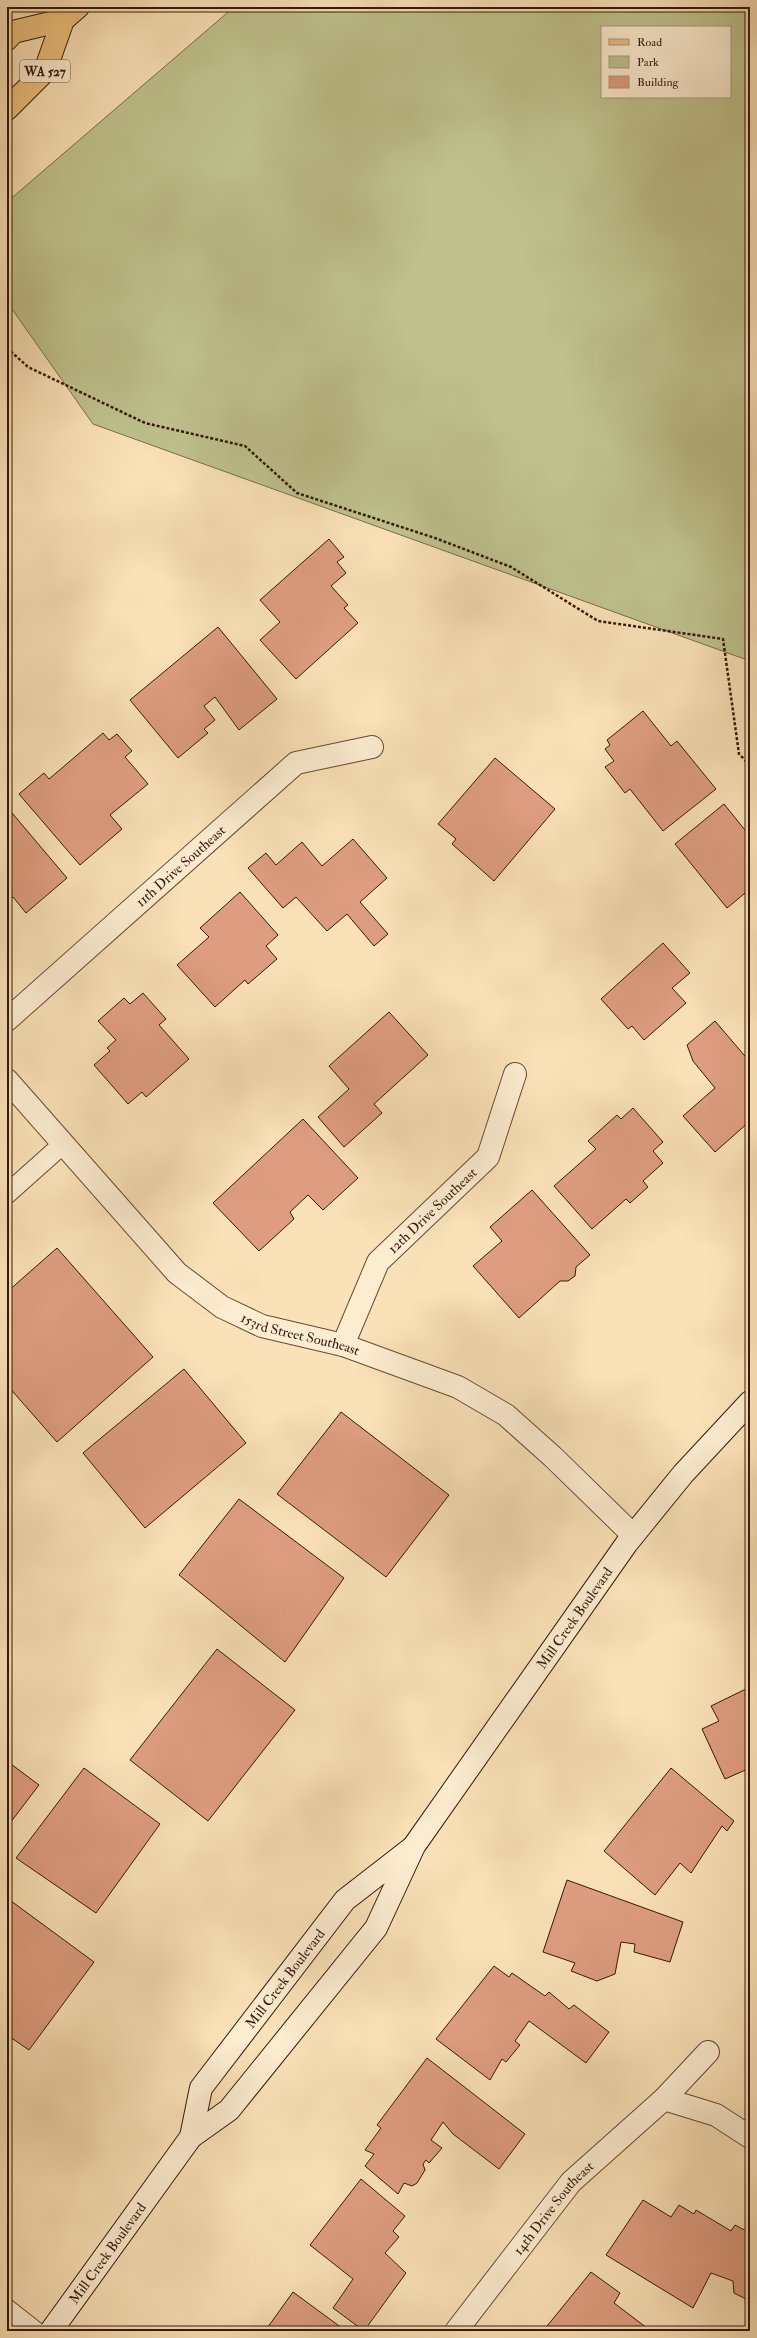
<svg xmlns="http://www.w3.org/2000/svg" width="757" height="2338" viewBox="0 0 757 2338" font-family="'IM FELL Double Pica',serif">
<style>
.green{fill:#bfc28e;stroke:#7a6d4c;fill-rule:evenodd}
.building{fill:#de9d80;stroke:#36180a}
.lines{fill:none;stroke-linecap:round;stroke-linejoin:round}
.lane-casing{stroke:#674a35;stroke-width:21}
.street-casing{stroke:#674a35;stroke-width:24}
.secondary-casing{stroke:#36180a;stroke-width:24}
.primary-casing{stroke:#36180a;stroke-width:24}
.path{stroke:#36180a;stroke-width:2.5;stroke-dasharray:3 2;stroke-linecap:butt}
.lane{stroke:#fcecd0;stroke-width:19}
.street{stroke:#fcecd0;stroke-width:22}
.secondary{stroke:#fcecd0;stroke-width:22}
.primary{stroke:#edc07c;stroke-width:22}
.labels{text-anchor:middle;stroke-width:3;stroke-linejoin:round;paint-order:stroke}
.shield{fill:#fcecd0;stroke:#715845;stroke-width:1}
.shield-label{font-size:13px;font-weight:bold;fill:#36180a}
.street-label{font-size:14px;fill:#36180a;stroke:#fcecd0}
</style>
<rect width="100%" height="100%" fill="#fae1b7"/>
<filter id="stains"><feTurbulence type="fractalNoise" baseFrequency=".005" numOctaves="4"/><feColorMatrix values="0 0 0 0 .2 0 0 0 0 .09 0 0 0 0 .02 0 0 0 .5 -.17"/></filter>
<radialGradient id="worn" r=".72"><stop offset=".6" stop-color="#630" stop-opacity="0"/><stop offset="1" stop-color="#630" stop-opacity=".3"/></radialGradient>
<path class="green" d="M234 7H750V661L93 424 7 302V202ZM602 27H730V97H602Z"/>
<g class="building">
<path d="M329 539 344 557 337 562 346 573 331 586 348 605 344 608 358 623 296 679 260 640 280 622 260 600Z"/>
<path d="M218 627 277 699 239 730 215 697 204 706 215 720 204 729 208 733 178 758 130 700Z"/>
<path d="M643 711 671 746 677 741 716 789 663 831 630 789 625 793 605 767 614 761 605 749 610 745 607 740Z"/>
<path d="M103 733 109 740 117 734 132 751 125 757 148 784 110 815 122 829 80 865 19 794 44 773 49 779Z"/>
<path d="M495 758 555 809 494 881 452 844 456 839 438 824Z"/>
<path d="M724 804 745 830 750 826V889L727 908 675 844Z"/>
<path d="M7 807 67 878 26 913 13 897 7 902Z"/>
<path d="M353 839 387 878 360 902 388 934 374 946 347 914 327 931 296 897 283 908 248 868 266 853 276 865 302 842 322 866Z"/>
<path d="M240 892 278 935 266 946 277 959 248 984 245 980 215 1007 177 965 209 937 200 928Z"/>
<path d="M663 943 690 973 672 988 686 1003 644 1040 632 1026 628 1029 601 999Z"/>
<path d="M143 993 166 1019 159 1025 189 1059 146 1097 142 1092 128 1104 94 1065 110 1051 107 1048 116 1040 98 1021 124 998 130 1004Z"/>
<path d="M389 1012 428 1055 374 1104 382 1113 344 1147 318 1117 349 1089 329 1066Z"/>
<path d="M715 1021 750 1062V1121L715 1152 683 1116 715 1088 693 1061 687 1045Z"/>
<path d="M633 1108 663 1142 653 1151 663 1163 643 1181 648 1187 630 1203 626 1199 592 1229 554 1186 596 1149 588 1141 617 1115 621 1119Z"/>
<path d="M303 1119 358 1178 323 1210 308 1195 290 1212 294 1219 259 1251 213 1203Z"/>
<path d="M532 1190 590 1255 576 1267 575 1276 568 1281H560L519 1318 473 1266 502 1241 490 1227Z"/>
<path d="M57 1248 153 1357 57 1442 7 1385V1292Z"/>
<path d="M184 1369 246 1443 145 1528 83 1453Z"/>
<path d="M341 1412 449 1495 386 1577 277 1494Z"/>
<path d="M239 1499 344 1578 285 1662 179 1575Z"/>
<path d="M217 1649 295 1710 208 1821 130 1760Z"/>
<path d="M750 1687V1768L725 1779 702 1729 719 1721 711 1706Z"/>
<path d="M7 1761 39 1785 7 1827Z"/>
<path d="M84 1768 160 1824 96 1913 16 1858Z"/>
<path d="M671 1768 734 1821 727 1831 722 1826 691 1873 680 1863 655 1895 604 1851Z"/>
<path d="M567 1880 683 1922 670 1962 634 1952 635 1944 621 1942 615 1974 597 1981 571 1971 575 1963 543 1952Z"/>
<path d="M7 1898 94 1962 29 2050 7 2035Z"/>
<path d="M494 1966 509 1977 512 1973 545 1996 549 1992 569 2009 574 2005 609 2032 586 2063 529 2021 515 2041 520 2045 506 2062 502 2059 490 2080 436 2039Z"/>
<path d="M427 2058 525 2134 499 2169 453 2134 443 2122 431 2140 442 2148 429 2163 426 2160 423 2164 425 2170 417 2183 412 2186 404 2183 398 2194 365 2166 374 2154 365 2150 381 2128 377 2125Z"/>
<path d="M361 2179 405 2216 393 2231 399 2237 385 2253 406 2273 364 2331 333 2308 353 2279 310 2245Z"/>
<path d="M643 2200 671 2217 679 2205 694 2214 696 2210 731 2231 735 2225 750 2233V2301L734 2293 733 2281 711 2273 693 2308 606 2255Z"/>
<path d="M591 2272 620 2293 614 2303 647 2328 645 2331H543Z"/>
<path d="M293 2292 346 2331H265Z"/>
<path d="M750 2326V2331H737Z"/>
</g>
<g class="lines">
<g class="lane-casing">
<g id="lane">
<path d="M7 1194 63 1144"/>
<path d="M7 2309 35 2331"/>
</g>
</g>
<g class="street-casing">
<g id="street">
<path id="s1" d="M7 1020 296 763 372 747"/>
<path id="s2" d="M7 1080 177 1273 222 1307 262 1326 343 1345 458 1387 506 1415 553 1457 633 1535"/>
<path id="s3" d="M343 1345 378 1262 488 1157 515 1074"/>
<path d="M664 2099 716 2115 750 2137"/>
<path id="s4" d="M456 2331 571 2182 664 2099 708 2052"/>
</g>
</g>
<g class="secondary-casing">
<g id="secondary">
<path id="s5" d="M191 2137 201 2088 345 1900 412 1848"/>
<path id="s6" d="M51 2331 191 2137 229 2110 376 1928 414 1846 627 1543 683 1474 750 1402"/>
</g>
</g>
<g class="primary-casing">
<g id="primary">
<path d="M7 39 13 32 63 20 78 7"/>
<path d="M7 109 45 71 63 20"/>
</g>
</g>
<path class="path" d="M7 348 28 367 145 423 245 446 297 493 435 538 511 567 598 621 723 639 739 754 750 765"/>
<use href="#lane" class="lane"/>
<use href="#street" class="street"/>
<use href="#secondary" class="secondary"/>
<use href="#primary" class="primary"/>
</g>
<g class="labels">
<rect class="shield" x="20" y="60" width="50" height="22" rx="3"/>
<g class="shield-label">
<text x="45" y="76">WA 527</text>
</g>
<g class="street-label">
<text dy="5" stroke="none"><textPath href="#s1" startOffset="232">11th Drive Southeast</textPath></text>
<text dy="5" stroke="none"><textPath href="#s3" startOffset="165">12th Drive Southeast</textPath></text>
<text dy="5" stroke="none"><textPath href="#s2" startOffset="397">153rd Street Southeast</textPath></text>
<text dy="5" stroke="none"><textPath href="#s6" startOffset="889">Mill Creek Boulevard</textPath></text>
<text dy="5" stroke="none"><textPath href="#s5" startOffset="188">Mill Creek Boulevard</textPath></text>
<text dy="5" stroke="none"><textPath href="#s4" startOffset="157">14th Drive Southeast</textPath></text>
<text dy="5" stroke="none"><textPath href="#s6" startOffset="96">Mill Creek Boulevard</textPath></text>
</g>
</g>
<rect width="757" height="2338" fill="none" stroke="#fae1b7" stroke-width="24"/>
<rect x="8" y="8" width="741" height="2322" fill="none" stroke="#36180a" stroke-width="2"/>
<rect x="12" y="12" width="733" height="2314" fill="none" stroke="#36180a"/>
<rect x="601" y="26" width="130" height="72" fill="#fcecd0" stroke="#ad9781"/>
<rect x="609" y="39" width="20" height="6" fill="#edc07c" stroke="#ad9781"/>
<text x="637" y="46" font-size="12" fill="#36180a">Road</text>
<rect x="609" y="56" width="20" height="12" fill="#bfc28e" stroke="#ad9781"/>
<text x="637" y="66" font-size="12" fill="#36180a">Park</text>
<rect x="609" y="76" width="20" height="12" fill="#de9d80" stroke="#ad9781"/>
<text x="637" y="86" font-size="12" fill="#36180a">Building</text>
<rect width="100%" height="100%" filter="url(#stains)"/>
<rect width="100%" height="100%" fill="url(#worn)"/>
</svg>
